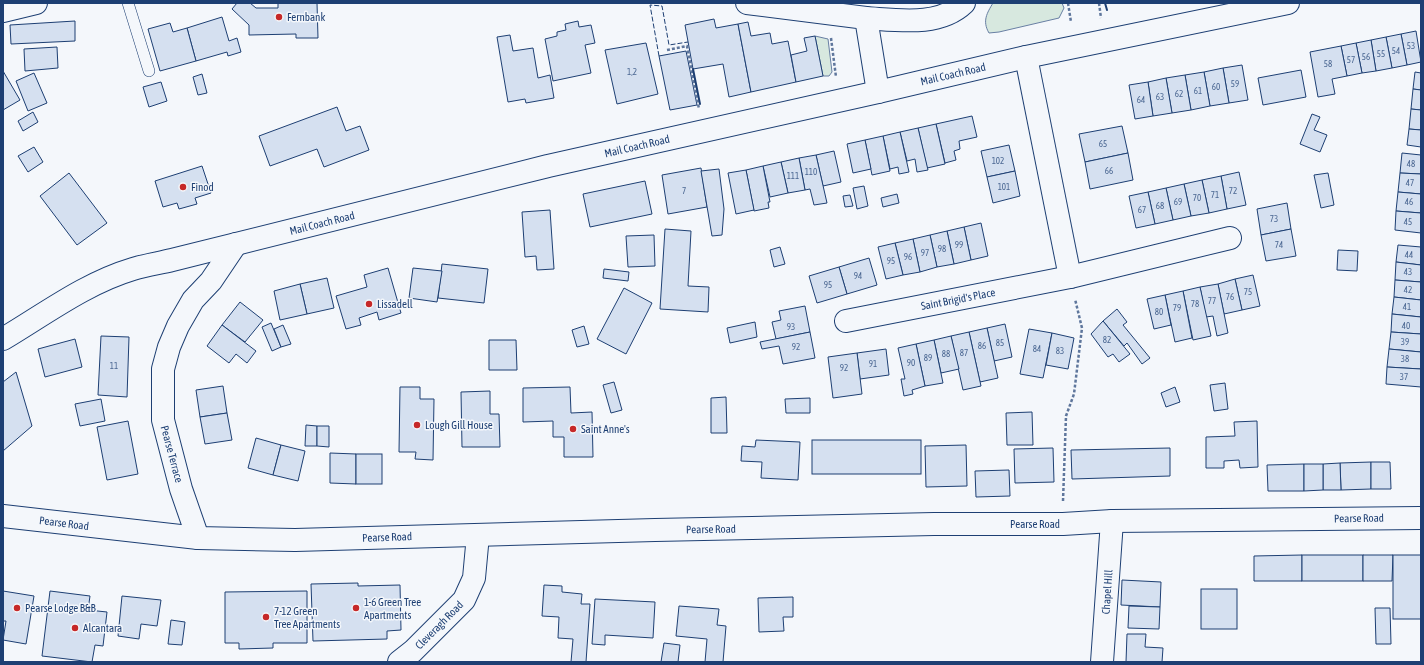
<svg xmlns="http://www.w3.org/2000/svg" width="1424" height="665" viewBox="0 0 1424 665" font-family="'Asap Condensed',sans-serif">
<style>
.green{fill:#d7e8df;stroke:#687fa3}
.building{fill:#d5e0f0;stroke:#1d3f73}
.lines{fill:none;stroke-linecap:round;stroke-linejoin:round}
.lane-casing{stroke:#1d3f73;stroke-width:12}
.street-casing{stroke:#1d3f73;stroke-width:24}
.secondary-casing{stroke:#1d3f73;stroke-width:24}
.path{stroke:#5e769c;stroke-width:2.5;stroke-dasharray:3 2;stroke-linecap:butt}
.lane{stroke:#f4f7fb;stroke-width:11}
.street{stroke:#f4f7fb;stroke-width:22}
.secondary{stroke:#f4f7fb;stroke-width:22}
.fence{stroke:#1d3f73;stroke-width:1;stroke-dasharray:5 2;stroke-linecap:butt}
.wall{stroke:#1d3f73;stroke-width:2}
.poi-dot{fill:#c62828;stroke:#f4f7fb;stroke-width:1.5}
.labels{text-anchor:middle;stroke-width:3;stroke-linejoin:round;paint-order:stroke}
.number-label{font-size:9px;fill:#4b6792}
.poi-label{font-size:11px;fill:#1d3f73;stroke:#f4f7fb;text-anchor:start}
.street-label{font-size:11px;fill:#1d3f73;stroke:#f4f7fb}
</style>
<rect width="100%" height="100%" fill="#f4f7fb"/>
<g class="green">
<path d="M993 3H1062L1064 8 1059 18 999 32 989 33C982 21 987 13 993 3Z"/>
<path d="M815 36 828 39 832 72 829 76H823Z"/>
</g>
<g class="building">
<path d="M237 3H250L256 8H278V3H317L318 38H296V34L249 35V25L232 9Z"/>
<path d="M222 17 229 41 237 38 241 52 228 56 227 52 196 61 187 28Z"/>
<path d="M714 19 716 28 738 24 751 92 729 97 723 64 693 69 685 25Z"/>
<path d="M75 21V41L11 44 10 25Z"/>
<path d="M578 21 579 27 591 25 595 43 585 45 591 73 553 81 545 39 557 36V32L566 30 565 24Z"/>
<path d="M748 22 751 36 770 33 772 44 788 41 796 82 751 92 738 24Z"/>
<path d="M170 23 173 32 187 28 196 61 160 71 148 29Z"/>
<path d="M1416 31 1421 62 1407 65 1401 34Z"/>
<path d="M1401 34 1407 65 1392 68 1386 37Z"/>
<path d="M510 35 513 51 533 48 538 78 550 75 554 98 526 103 525 99 508 102 497 37Z"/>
<path d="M815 36 823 76 796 82 791 55 807 51 804 38Z"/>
<path d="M1386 37 1392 68 1376 71 1371 40Z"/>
<path d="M1371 40 1376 71 1362 73 1356 43Z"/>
<path d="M646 43 658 94 617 104 605 50Z"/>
<path d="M1356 43 1362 73 1347 76 1341 46Z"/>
<path d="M1341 46 1347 76 1332 79 1335 94 1318 97 1310 52Z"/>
<path d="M57 47 58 68 25 71 24 49Z"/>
<path d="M686 51 697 105 670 110 659 56Z"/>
<path d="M1242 65 1248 100 1229 103 1223 68Z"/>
<path d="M1223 68 1229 103 1210 106 1204 72Z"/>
<path d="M1301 70 1306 97 1263 105 1258 78Z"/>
<path d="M3 71 20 100 3 110Z"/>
<path d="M1204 72 1210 106 1191 110 1185 75Z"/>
<path d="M1415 72 1421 73V90L1413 89Z"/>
<path d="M34 73 47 103 28 111 16 81Z"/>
<path d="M202 74 207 93 198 95 193 77Z"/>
<path d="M1185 75 1191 110 1172 113 1166 78Z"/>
<path d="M1166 78 1172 113 1153 116 1148 82Z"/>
<path d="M161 82 167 101 149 107 143 87Z"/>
<path d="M1148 82 1153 116 1135 119 1129 85Z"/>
<path d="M1413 89 1421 90V110L1411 109Z"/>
<path d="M337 107 346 131 360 126 369 150 324 167 317 149 270 166 259 136Z"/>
<path d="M1411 109 1421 110V130L1409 129Z"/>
<path d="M33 112 38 122 23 131 18 121Z"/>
<path d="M1312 114 1320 117 1314 130 1327 135 1320 152 1300 144Z"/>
<path d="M972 116 977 137 959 141 960 149 954 151 956 160 945 163 936 124Z"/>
<path d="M936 124 945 164 927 168 918 128Z"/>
<path d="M1122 126 1128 153 1085 162 1079 134Z"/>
<path d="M918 128 928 170 917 172 915 159 907 161 900 132Z"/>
<path d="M1409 129 1421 130V147L1407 145Z"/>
<path d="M900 132 909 172 899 174 898 167 890 169 883 136Z"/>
<path d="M883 136 890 171 872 175 865 140Z"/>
<path d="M865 140 871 169 853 173 847 144Z"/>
<path d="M1009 145 1015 171 987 177 981 151Z"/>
<path d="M34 147 43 162 28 172 18 156Z"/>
<path d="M834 151 841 182 823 186 816 155Z"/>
<path d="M1128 153 1133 180 1090 189 1085 162Z"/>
<path d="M1402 153 1421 155V174L1400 173Z"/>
<path d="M816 155 827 203 814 205 810 189 805 190 799 158Z"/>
<path d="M799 158 805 190 788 193 781 162Z"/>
<path d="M781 162 788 193 770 197 763 166Z"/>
<path d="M202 166 211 193 195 198 197 204 179 209 177 203 163 207 155 181Z"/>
<path d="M763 166 770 202H768L769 208 754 211 746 170Z"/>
<path d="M701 168 707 207 668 214 662 175Z"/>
<path d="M719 169 724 209 722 235 712 236 701 171Z"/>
<path d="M746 170 754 210 736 214 728 173Z"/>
<path d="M1015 171 1020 196 993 203 987 177Z"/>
<path d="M1239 172 1246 205 1227 209 1221 176Z"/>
<path d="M69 173 107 223 77 245 40 196Z"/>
<path d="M1328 173 1334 205 1321 208 1314 175Z"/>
<path d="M1400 173 1421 174V194L1398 192Z"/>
<path d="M1221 176 1227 209 1209 213 1202 180Z"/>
<path d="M1202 180 1209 213 1191 216 1184 184Z"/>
<path d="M645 181 652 214 590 227 583 194Z"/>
<path d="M1184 184 1191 216 1173 220 1166 188Z"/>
<path d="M864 186 868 206 857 209 853 188Z"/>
<path d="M1166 188 1173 220 1155 224 1148 192Z"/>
<path d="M1148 192 1155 224 1136 228 1129 196Z"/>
<path d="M1398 192 1421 194V213L1396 211Z"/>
<path d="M897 194 899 203 883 207 881 198Z"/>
<path d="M850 195 853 206 845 207 843 196Z"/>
<path d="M1287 203 1291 229 1261 235 1257 209Z"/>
<path d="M550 210 554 269 537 270 536 256 525 257 522 212Z"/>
<path d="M1396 211 1421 213V233L1395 230Z"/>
<path d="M981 223 988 256 971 260 964 227Z"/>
<path d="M964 227 971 260 954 264 947 231Z"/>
<path d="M665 229 691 231 688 286 709 287 708 312 660 309Z"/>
<path d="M1291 229 1296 256 1266 261 1261 235Z"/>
<path d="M947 231 954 264 937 267 930 235Z"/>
<path d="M654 235 655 266 628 267 626 236Z"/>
<path d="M930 235 937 267 920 272 913 239Z"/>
<path d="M913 239 920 272 903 275 895 243Z"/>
<path d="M895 243 903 275 886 279 878 247Z"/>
<path d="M1398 245 1421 247V265L1396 262Z"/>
<path d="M780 247 785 264 774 267 770 250Z"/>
<path d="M1338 250 1358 251 1357 271 1337 270Z"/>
<path d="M869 258 877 285 847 294 839 267Z"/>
<path d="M1396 262 1421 265V282L1395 280Z"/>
<path d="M442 264 488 269 484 303 438 298Z"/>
<path d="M839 267 847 294 817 303 809 276Z"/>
<path d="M388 268 401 313 379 320 377 312 359 318 361 325 346 329 336 296 367 287 364 275Z"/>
<path d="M413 268 442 271 437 302 409 298Z"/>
<path d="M604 269 629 272 628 281 603 278Z"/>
<path d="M1253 275 1260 306 1242 310 1235 279Z"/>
<path d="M327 278 334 308 307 314 300 284Z"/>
<path d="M1235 279 1242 310 1224 314 1218 284Z"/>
<path d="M1395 280 1421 282V300L1394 297Z"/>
<path d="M300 284 307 314 280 320 274 291Z"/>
<path d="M1218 284 1228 333 1217 336 1213 316 1206 317 1200 287Z"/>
<path d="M1200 287 1211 336 1193 340 1183 291Z"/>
<path d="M624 288 652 303 626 354 597 339Z"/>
<path d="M1183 291 1192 338 1175 342 1165 295Z"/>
<path d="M1165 295 1171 325 1154 329 1147 299Z"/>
<path d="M1394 297 1421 300V317L1392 314Z"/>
<path d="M240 302 263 320 245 342 222 325Z"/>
<path d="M805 306 810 332 776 339 772 322 781 320 779 311Z"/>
<path d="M1117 309 1127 322 1123 325 1150 358 1142 364 1127 343 1124 346 1103 321Z"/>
<path d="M1392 314 1421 317V334L1391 332Z"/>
<path d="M1103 321 1130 354 1119 362 1113 354 1108 357 1091 334Z"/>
<path d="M755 322 757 337 730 343 727 328Z"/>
<path d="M271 323 281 347 272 351 262 327Z"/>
<path d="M1005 324 1012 357 994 361 987 328Z"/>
<path d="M222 325 256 351 247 363 236 354 229 363 207 346Z"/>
<path d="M283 325 291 344 281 347 274 329Z"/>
<path d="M584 326 589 344 577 347 572 330Z"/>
<path d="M987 328 998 378 980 382 969 332Z"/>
<path d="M1029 329 1052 333 1043 378 1020 374Z"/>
<path d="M810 332 815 358 783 364 779 346 762 349 760 342Z"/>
<path d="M969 332 981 386 963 390 951 336Z"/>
<path d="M1391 332 1421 334V352L1389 349Z"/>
<path d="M1052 333 1074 338 1068 369 1046 365Z"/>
<path d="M101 336 129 337 127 397 98 395Z"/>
<path d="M951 336 959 369 941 373 934 340Z"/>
<path d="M75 339 82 367 45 377 38 349Z"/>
<path d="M489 340H516L517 370H489Z"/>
<path d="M934 340 943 383 925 386 916 344Z"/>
<path d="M916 344 925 386 912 390 913 394 904 396 901 379H905L898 348Z"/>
<path d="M886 349 889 375 860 379 857 353Z"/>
<path d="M1389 349 1421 352V369L1387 367Z"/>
<path d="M857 353 862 394 833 398 828 357Z"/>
<path d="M1387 367 1421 369V387L1386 384Z"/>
<path d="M16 372 32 426 3 451V382Z"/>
<path d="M614 382 622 410 611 413 603 385Z"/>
<path d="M1225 383 1228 409 1214 411 1210 385Z"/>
<path d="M223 386 227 413 200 417 196 390Z"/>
<path d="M400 387H420V399H434L433 460 415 459 416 452H399Z"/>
<path d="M570 387 571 413 592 412 593 457H564V437H553V421L523 422V388Z"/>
<path d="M1175 387 1180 402 1166 407 1161 393Z"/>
<path d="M490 391V414H499L500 447H462L461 392Z"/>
<path d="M726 397 727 433H711V398Z"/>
<path d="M810 398V413H786L785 399Z"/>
<path d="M101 399 105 421 80 426 75 404Z"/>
<path d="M1032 412 1033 445H1007L1006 413Z"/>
<path d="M227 413 232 440 205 444 200 417Z"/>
<path d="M128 421 138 474 107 480 97 427Z"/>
<path d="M1257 421 1258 467 1240 468 1239 460 1224 461V468H1206V437L1235 436 1234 422Z"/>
<path d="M306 425 317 426V446H305Z"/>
<path d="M317 426H329V447L317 446Z"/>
<path d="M256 438 281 445 273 475 248 468Z"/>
<path d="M756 440 800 442 798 480 761 478 762 462 741 461 742 446 755 447Z"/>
<rect x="812" y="440" width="109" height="34"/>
<path d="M281 445 305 451 298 481 273 475Z"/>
<path d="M966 445 967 486 926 487 925 446Z"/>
<path d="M1053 448 1054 482 1015 483 1014 449Z"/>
<path d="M1170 448V476L1072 479 1071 450Z"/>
<path d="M330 453 356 454V484L330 483Z"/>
<rect x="356" y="454" width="26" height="30"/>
<path d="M1371 462V489L1341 490 1340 463Z"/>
<path d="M1371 462H1390L1391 489H1371Z"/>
<path d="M1340 463 1341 490H1323V464Z"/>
<path d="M1304 464V491H1268L1267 465Z"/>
<path d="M1304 464H1323V490L1304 491Z"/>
<path d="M1009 470 1010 496 976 497 975 471Z"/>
<path d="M1302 555V581H1254V556Z"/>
<rect x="1302" y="555" width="61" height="26"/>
<path d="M1363 555H1393L1392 581H1363Z"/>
<rect x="1393" y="555" width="28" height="64"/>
<path d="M1122 580 1161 582 1160 607 1121 605Z"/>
<path d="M358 583V586L400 585 401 630 387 631V639L313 641 311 584Z"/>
<path d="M544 585 562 586V592L582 594 581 604H590L586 662H571L573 639 558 638 559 617 542 616Z"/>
<rect x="1201" y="589" width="36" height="40"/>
<path d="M3 591 34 596 26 644 3 640 6 621H3Z"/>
<path d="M50 591 90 596 88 610 107 612 103 646 95 645 92 662 42 656Z"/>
<path d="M307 591V643H273V648L239 649V643H225V592Z"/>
<path d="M122 596 161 600 157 626 141 624 139 639 118 636Z"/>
<path d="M793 597V617H783L784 631 759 632 758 598Z"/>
<path d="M595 599 655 602 653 638 605 635V645L592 644Z"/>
<path d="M679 606 719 609 717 625 726 626 723 662H705L707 639 676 636Z"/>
<path d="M1129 606 1160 607 1159 629 1128 628Z"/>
<path d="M1375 608H1390L1391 644H1376Z"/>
<path d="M171 620 185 622 182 645 168 644Z"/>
<path d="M1127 634H1146L1145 647 1163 648 1162 662H1126Z"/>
<path d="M664 643 680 645 678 662H661Z"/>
</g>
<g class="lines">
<g class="lane-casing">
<path id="lane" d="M128 3 149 71"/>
</g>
<g class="street-casing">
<g id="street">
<path d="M866 18C898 20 939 27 964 3"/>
<path d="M1026 57 1070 277"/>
<path d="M846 321 1070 277 1230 238"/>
<path d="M198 538 181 489 163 420V369L169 347 178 326 193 300 211 281 236 244"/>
<path d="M1102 662 1112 521"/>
</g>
</g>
<g class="secondary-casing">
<g id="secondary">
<path d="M747 3 866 18 878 92"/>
<path d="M3 11 36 3"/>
<path d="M3 339C45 314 86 283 133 269 146 265 160 263 172 260L548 166 878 92 1026 57 1288 3"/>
<path d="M3 516 198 538 295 540 655 530 934 524H1063L1112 521 1421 518"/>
<path d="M399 662 413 651 464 600 474 578 478 535"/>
</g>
</g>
<g class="path">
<path d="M1068 3 1071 22"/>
<path d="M1099 3 1101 18"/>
<path d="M831 38 836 77"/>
<path d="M667 50 687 46 699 109"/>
<path d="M1063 501 1066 416 1074 394 1082 328 1075 299"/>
</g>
<use href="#lane" class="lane"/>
<use href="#street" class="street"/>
<use href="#secondary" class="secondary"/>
<path class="fence" d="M659 56 650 5 662 6 669 45 688 42"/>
<g class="wall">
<path d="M1105 3 1107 10"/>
<path d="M693 69 700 104"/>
</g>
</g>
<g class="poi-dot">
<circle cx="279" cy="17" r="4"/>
<circle cx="183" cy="187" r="4"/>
<circle cx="369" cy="304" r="4"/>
<circle cx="417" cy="425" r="4"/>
<circle cx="573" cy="429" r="4"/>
<circle cx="17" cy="608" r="4"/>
<circle cx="356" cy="608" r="4"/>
<circle cx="266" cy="617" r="4"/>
<circle cx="75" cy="628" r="4"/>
</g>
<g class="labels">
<g class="number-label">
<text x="1411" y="49">53</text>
<text x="1396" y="54">54</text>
<text x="1381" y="57">55</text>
<text x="1366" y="60">56</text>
<text x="1351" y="63">57</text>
<text x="1328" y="67">58</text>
<text x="632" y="75">1,2</text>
<text x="1235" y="87">59</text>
<text x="1216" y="90">60</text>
<text x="1198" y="94">61</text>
<text x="1179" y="97">62</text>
<text x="1160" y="100">63</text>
<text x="1141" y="103">64</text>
<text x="1103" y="147">65</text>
<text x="998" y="164">102</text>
<text x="1411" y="167">48</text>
<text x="1109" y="174">66</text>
<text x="811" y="175">110</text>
<text x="793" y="179">111</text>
<text x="1410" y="186">47</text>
<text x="1004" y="190">101</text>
<text x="684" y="194">7</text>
<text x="1233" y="194">72</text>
<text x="1215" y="198">71</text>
<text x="1197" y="201">70</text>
<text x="1178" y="205">69</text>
<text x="1409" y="205">46</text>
<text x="1160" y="209">68</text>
<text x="1142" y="213">67</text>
<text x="1274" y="222">73</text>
<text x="1408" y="225">45</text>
<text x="959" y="248">99</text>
<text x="1279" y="248">74</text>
<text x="942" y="252">98</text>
<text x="925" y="256">97</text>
<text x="1409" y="258">44</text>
<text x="908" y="260">96</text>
<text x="891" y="264">95</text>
<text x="1408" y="275">43</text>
<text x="858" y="279">94</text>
<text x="828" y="288">95</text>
<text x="1408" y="293">42</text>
<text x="1248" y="295">75</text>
<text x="1230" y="300">76</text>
<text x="1212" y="304">77</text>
<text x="1195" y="307">78</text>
<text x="1407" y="310">41</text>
<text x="1177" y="311">79</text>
<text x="1159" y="315">80</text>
<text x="1406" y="329">40</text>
<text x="791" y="330">93</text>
<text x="1107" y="343">82</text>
<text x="1405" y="345">39</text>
<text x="1000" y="346">85</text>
<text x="982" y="349">86</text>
<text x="796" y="350">92</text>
<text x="1037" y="352">84</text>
<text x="1060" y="354">83</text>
<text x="964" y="356">87</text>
<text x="946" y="357">88</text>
<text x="928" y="361">89</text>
<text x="1405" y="362">38</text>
<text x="911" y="366">90</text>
<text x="873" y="367">91</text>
<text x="114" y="369">11</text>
<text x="844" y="371">92</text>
<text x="1404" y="380">37</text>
</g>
<g class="poi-label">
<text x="287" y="21">Fernbank</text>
<text x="191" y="191">Finod</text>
<text x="377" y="308">Lissadell</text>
<text x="425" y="429">Lough Gill House</text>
<text x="581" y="433">Saint Anne's</text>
<text x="364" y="606">1-6 Green Tree<tspan x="364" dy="13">Apartments</tspan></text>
<text x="25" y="612">Pearse Lodge B&amp;B</text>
<text x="274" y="615">7-12 Green<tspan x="274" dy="13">Tree Apartments</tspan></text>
<text x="83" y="632">Alcantara</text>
</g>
<g class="street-label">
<text transform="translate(953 74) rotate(-13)" y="4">Mail Coach Road</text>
<text transform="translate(637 146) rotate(-13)" y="4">Mail Coach Road</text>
<text transform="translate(322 223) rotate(-14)" y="4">Mail Coach Road</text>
<text transform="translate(958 299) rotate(-11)" y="4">Saint Brigid's Place</text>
<text transform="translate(172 454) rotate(75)" y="4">Pearse Terrace</text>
<text transform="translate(1359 518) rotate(-1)" y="4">Pearse Road</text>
<text transform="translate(64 523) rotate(7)" y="4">Pearse Road</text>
<text x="1035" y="528">Pearse Road</text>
<text transform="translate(711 529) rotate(-1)" y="4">Pearse Road</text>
<text transform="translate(387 537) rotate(-2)" y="4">Pearse Road</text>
<text transform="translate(1107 592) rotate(-86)" y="4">Chapel Hill</text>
<text transform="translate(439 625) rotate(-45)" y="4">Cleveragh Road</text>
</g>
</g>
<rect width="1424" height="665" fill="none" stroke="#1d3f73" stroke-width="8"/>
</svg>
